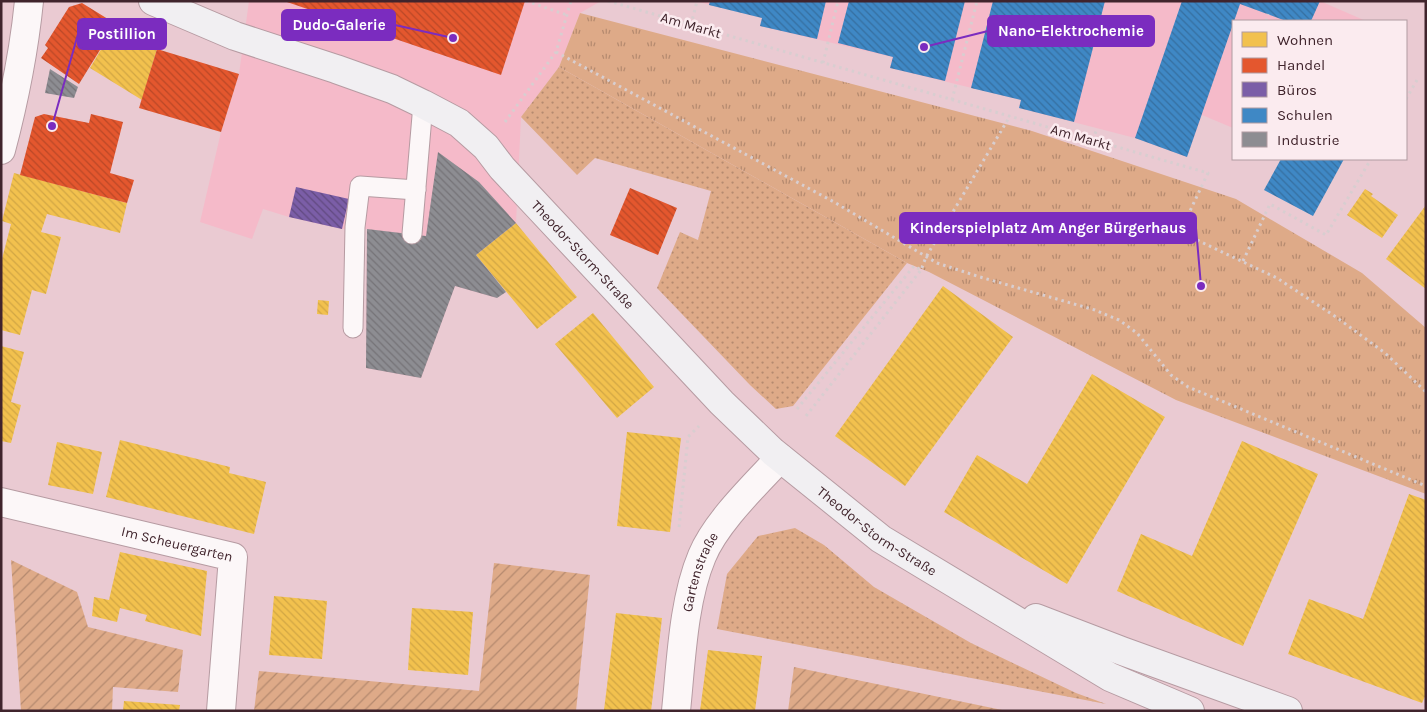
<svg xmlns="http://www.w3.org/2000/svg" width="1427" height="712" viewBox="0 0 1427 712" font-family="Karla,sans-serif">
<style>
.built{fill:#f5bac9}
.grass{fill:url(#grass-dots)}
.park{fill:url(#park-tufts)}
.garden{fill:url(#garden-furrows)}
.homes{fill:url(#homes-back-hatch)}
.shops{fill:url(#shops-back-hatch)}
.offices{fill:url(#offices-back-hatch)}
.schools{fill:url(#schools-back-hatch)}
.industry{fill:url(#industry-back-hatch)}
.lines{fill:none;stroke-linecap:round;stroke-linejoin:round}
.lane-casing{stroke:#b69ba2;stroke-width:21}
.street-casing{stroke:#b69ba2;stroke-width:30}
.secondary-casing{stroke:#b69ba2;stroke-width:30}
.path{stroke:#d8ced0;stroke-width:3;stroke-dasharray:2.5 4;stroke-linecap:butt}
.lane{stroke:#fcf7f8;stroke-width:19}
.street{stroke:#fcf7f8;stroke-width:28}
.secondary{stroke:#f1eff2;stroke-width:28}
.labels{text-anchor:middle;stroke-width:5;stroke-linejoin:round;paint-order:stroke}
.street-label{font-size:14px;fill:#40242c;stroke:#fbebef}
.leader{fill:none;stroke:#7b2cbf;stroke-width:2}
.callout-dot{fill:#7b2cbf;stroke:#fbebef;stroke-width:2}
.callout{fill:#7b2cbf;stroke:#7b2cbf;stroke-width:2}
.callout-label{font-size:15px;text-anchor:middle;font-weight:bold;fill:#fff}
</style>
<defs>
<pattern id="grass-dots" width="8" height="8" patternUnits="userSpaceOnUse" patternTransform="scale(1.25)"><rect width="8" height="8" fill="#deaa88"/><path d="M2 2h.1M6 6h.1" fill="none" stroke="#b58a6f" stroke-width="1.8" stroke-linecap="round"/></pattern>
<pattern id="park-tufts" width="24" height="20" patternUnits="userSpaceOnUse" patternTransform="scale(1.25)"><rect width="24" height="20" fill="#deaa88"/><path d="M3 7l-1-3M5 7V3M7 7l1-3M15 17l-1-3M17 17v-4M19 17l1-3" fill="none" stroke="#b58a6f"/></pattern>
<pattern id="garden-furrows" width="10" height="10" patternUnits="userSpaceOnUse" patternTransform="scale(1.25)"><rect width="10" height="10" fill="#deaa88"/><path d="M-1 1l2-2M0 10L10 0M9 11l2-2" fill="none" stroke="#b58a6f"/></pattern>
<pattern id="homes-back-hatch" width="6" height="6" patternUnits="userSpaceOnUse" patternTransform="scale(1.25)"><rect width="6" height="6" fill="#f2c14e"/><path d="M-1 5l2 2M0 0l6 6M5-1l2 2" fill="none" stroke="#d1a644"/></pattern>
<pattern id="shops-back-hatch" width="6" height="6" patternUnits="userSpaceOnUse" patternTransform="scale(1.25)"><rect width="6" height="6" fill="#e4572e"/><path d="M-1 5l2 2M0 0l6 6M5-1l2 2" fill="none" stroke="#ba4827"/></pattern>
<pattern id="offices-back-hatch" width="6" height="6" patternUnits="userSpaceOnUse" patternTransform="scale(1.25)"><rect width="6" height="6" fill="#7b5ea7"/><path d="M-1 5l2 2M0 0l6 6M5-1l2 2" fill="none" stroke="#614980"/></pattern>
<pattern id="schools-back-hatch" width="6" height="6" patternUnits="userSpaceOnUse" patternTransform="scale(1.25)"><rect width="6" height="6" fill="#3f88c5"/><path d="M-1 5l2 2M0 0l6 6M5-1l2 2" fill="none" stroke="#366fa0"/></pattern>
<pattern id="industry-back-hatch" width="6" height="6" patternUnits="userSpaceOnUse" patternTransform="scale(1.25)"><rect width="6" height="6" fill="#8d8d92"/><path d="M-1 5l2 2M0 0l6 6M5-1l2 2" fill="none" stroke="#757377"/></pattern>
</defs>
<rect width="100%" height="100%" fill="#eacad2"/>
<g class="built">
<path d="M249 1H601L580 13 559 67 521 117 516 223 476 255 497 298 455 286 421 378 366 368 367 229H342L289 217 263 209 252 239 200 222 221 132 239 74Z"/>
<path d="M695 1H1320L1366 21H1233V128L1202 115 1187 157 1135 138 1019 108 1021 100 890 68 892 57 760 26 762 18Z"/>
</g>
<g class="grass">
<path d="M559 67 907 263 793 406 776 409 750 385 657 288 680 232 698 240 711 191 595 158 577 175 521 117Z"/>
<path d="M795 528 824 545 874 587 971 643 1076 693 1106 704 717 629 727 574 758 536Z"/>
</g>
<path class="park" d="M580 13 1032 131 1236 199 1362 273 1426 328V494L1176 400 929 272 907 263 559 67Z"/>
<g class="garden">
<path d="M11 560 77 592 88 627 183 650 178 692 113 687 112 711H21Z"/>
<path d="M494 563 590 575 576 711H254L259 671 479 691Z"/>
<path d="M794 667 1007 711H788Z"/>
</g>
<g class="homes">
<path d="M116 24 157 49 142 100 90 68Z"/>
<path d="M14 173 127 203 120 233 47 214 41 232 61 237 46 294 32 290 20 335 1 330V263L11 224 2 221Z"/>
<path d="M1365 189 1373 194 1371 196 1398 215 1382 238 1347 215Z"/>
<path d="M1426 205V289L1386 259Z"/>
<path d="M516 223 577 297 537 329 476 255Z"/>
<path d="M943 286 1013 337 905 486 835 436Z"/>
<path d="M318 300 329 301 328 315 317 314Z"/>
<path d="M593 313 654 387 617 418 555 344Z"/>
<path d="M1 346 24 352 11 402 21 405 11 443 1 441Z"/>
<path d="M1092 374 1165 417 1067 584 944 512 977 455 1027 484Z"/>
<path d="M627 432 681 438 670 532 617 526Z"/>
<path d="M120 440 230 467 229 473 266 482 254 534 106 497Z"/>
<path d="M1242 441 1318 474 1243 646 1117 591 1141 534 1192 556Z"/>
<path d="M57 442 102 452 93 494 48 485Z"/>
<path d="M1409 494 1426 500V694L1422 703 1288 654 1309 599 1363 619Z"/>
<path d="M120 552 207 571 201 636 145 621 147 615 120 608 117 622 92 616 94 597 109 600Z"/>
<path d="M274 596 327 601 322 659 269 655Z"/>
<path d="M412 608 473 612 468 675 408 670Z"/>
<path d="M616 613 662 618 651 711 604 710Z"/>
<path d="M708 650 762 656 755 711H700Z"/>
<path d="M124 701 180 705 179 711H123Z"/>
</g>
<g class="shops">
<path d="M284 1H525L501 75Z"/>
<path d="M82 3 116 24 79 84 41 58 48 48 45 45 69 7Z"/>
<path d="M157 49 239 74 221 132 139 108Z"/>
<path d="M44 114 89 123 91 114 123 122 110 173 134 180 127 203 20 175 35 117Z"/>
<path d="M630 188 677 208 658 255 610 235Z"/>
</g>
<path class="offices" d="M296 187 349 199 342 229 289 217Z"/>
<g class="schools">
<path d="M710 1H826L817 39 760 26 762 18 709 5Z"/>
<path d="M849 1H965L945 81 890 68 893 57 838 43Z"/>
<path d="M993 1H1105L1074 122 1019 108 1021 100 971 88Z"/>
<path d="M1182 1H1320L1311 21H1286L1240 4 1187 157 1135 138Z"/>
<path d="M1281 159H1344L1313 216 1264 190Z"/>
</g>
<g class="industry">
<path d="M50 69 78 87 74 98 45 93Z"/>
<path d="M438 152 479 182 516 223 476 255 506 292 497 298 455 286 421 378 366 368 367 229 426 236Z"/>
</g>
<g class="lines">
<g class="lane-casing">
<g id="lane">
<path d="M412 234 423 104"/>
<path d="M353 328 355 227 360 186 416 190"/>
</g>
</g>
<g class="street-casing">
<g id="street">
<path d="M1 150C14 101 24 51 29 1"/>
<path id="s1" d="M1 502 233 557 221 711"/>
<path id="s2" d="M676 711C681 663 683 601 702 556 716 522 755 485 780 458"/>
</g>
</g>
<g class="secondary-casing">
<g id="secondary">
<path id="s3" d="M153 1 235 36 336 69 392 89 423 104 459 123 486 147 502 168 722 403 773 452 881 539 1110 677 1190 711"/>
<path d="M1036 618 1122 651 1288 711"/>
</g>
</g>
<g class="path">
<path d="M526 1 567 15"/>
<path d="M608 1 1208 173 1180 232 1277 278 1336 317 1385 353 1426 392"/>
<path d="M1266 21 1268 14"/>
<path d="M691 25 697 1"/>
<path d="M556 52 834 202 937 263 980 277 1095 310 1119 320 1137 333 1171 375 1188 387 1426 486"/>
<path d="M823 63 838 1"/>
<path d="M1406 99 1417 80"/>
<path d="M952 100 977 1"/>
<path d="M505 122 556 52 571 1"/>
<path d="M1093 140 1097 128"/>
<path d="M1243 261 1270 204 1326 235 1371 159"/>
<path d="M797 409 914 266 921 270 926 257 1010 116"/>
<path d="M806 416 921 270"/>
<path d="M679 527 688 437 699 426"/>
</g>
<use href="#lane" class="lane"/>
<use href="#street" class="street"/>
<use href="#secondary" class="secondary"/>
</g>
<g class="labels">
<g class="street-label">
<text transform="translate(691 25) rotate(16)" y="5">Am Markt</text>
<text transform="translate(1081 137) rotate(16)" y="5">Am Markt</text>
<text dy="5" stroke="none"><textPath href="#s3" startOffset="511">Theodor-Storm-Straße</textPath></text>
<text dy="5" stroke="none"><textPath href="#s3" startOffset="916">Theodor-Storm-Straße</textPath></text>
<text dy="5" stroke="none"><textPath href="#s1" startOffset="181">Im Scheuergarten</textPath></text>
<text dy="5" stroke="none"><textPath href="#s2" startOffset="142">Gartenstraße</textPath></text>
</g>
</g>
<path class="leader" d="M453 38L395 25M924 47L988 31M52 126L78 34M1201 286L1196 228"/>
<g class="callout-dot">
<circle cx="453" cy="38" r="5"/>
<circle cx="924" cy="47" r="5"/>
<circle cx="52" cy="126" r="5"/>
<circle cx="1201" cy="286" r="5"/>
</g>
<g class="callout">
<rect x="282" y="10" width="113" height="30" rx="5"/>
<rect x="988" y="16" width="166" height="30" rx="5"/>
<rect x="78" y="19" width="88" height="30" rx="5"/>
<rect x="900" y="213" width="296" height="30" rx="5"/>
</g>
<g class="callout-label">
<text x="339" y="30">Dudo-Galerie</text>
<text x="1071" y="36">Nano-Elektrochemie</text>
<text x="122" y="39">Postillion</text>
<text x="1048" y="233">Kinderspielplatz Am Anger Bürgerhaus</text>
</g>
<rect width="1427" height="712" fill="none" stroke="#40242c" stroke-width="5"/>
<rect x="1232" y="20" width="175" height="140" fill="#fbebef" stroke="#b09ba1"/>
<rect x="1242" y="32" width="25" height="15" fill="#f2c14e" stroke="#b09ba1"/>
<text x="1277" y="45" font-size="15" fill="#40242c">Wohnen</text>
<rect x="1242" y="58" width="25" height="15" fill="#e4572e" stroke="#b09ba1"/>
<text x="1277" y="70" font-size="15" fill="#40242c">Handel</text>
<rect x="1242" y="82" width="25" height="15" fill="#7b5ea7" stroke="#b09ba1"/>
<text x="1277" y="95" font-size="15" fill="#40242c">Büros</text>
<rect x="1242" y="108" width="25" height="15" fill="#3f88c5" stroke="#b09ba1"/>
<text x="1277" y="120" font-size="15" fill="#40242c">Schulen</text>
<rect x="1242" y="132" width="25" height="15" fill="#8d8d92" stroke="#b09ba1"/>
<text x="1277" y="145" font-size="15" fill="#40242c">Industrie</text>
</svg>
